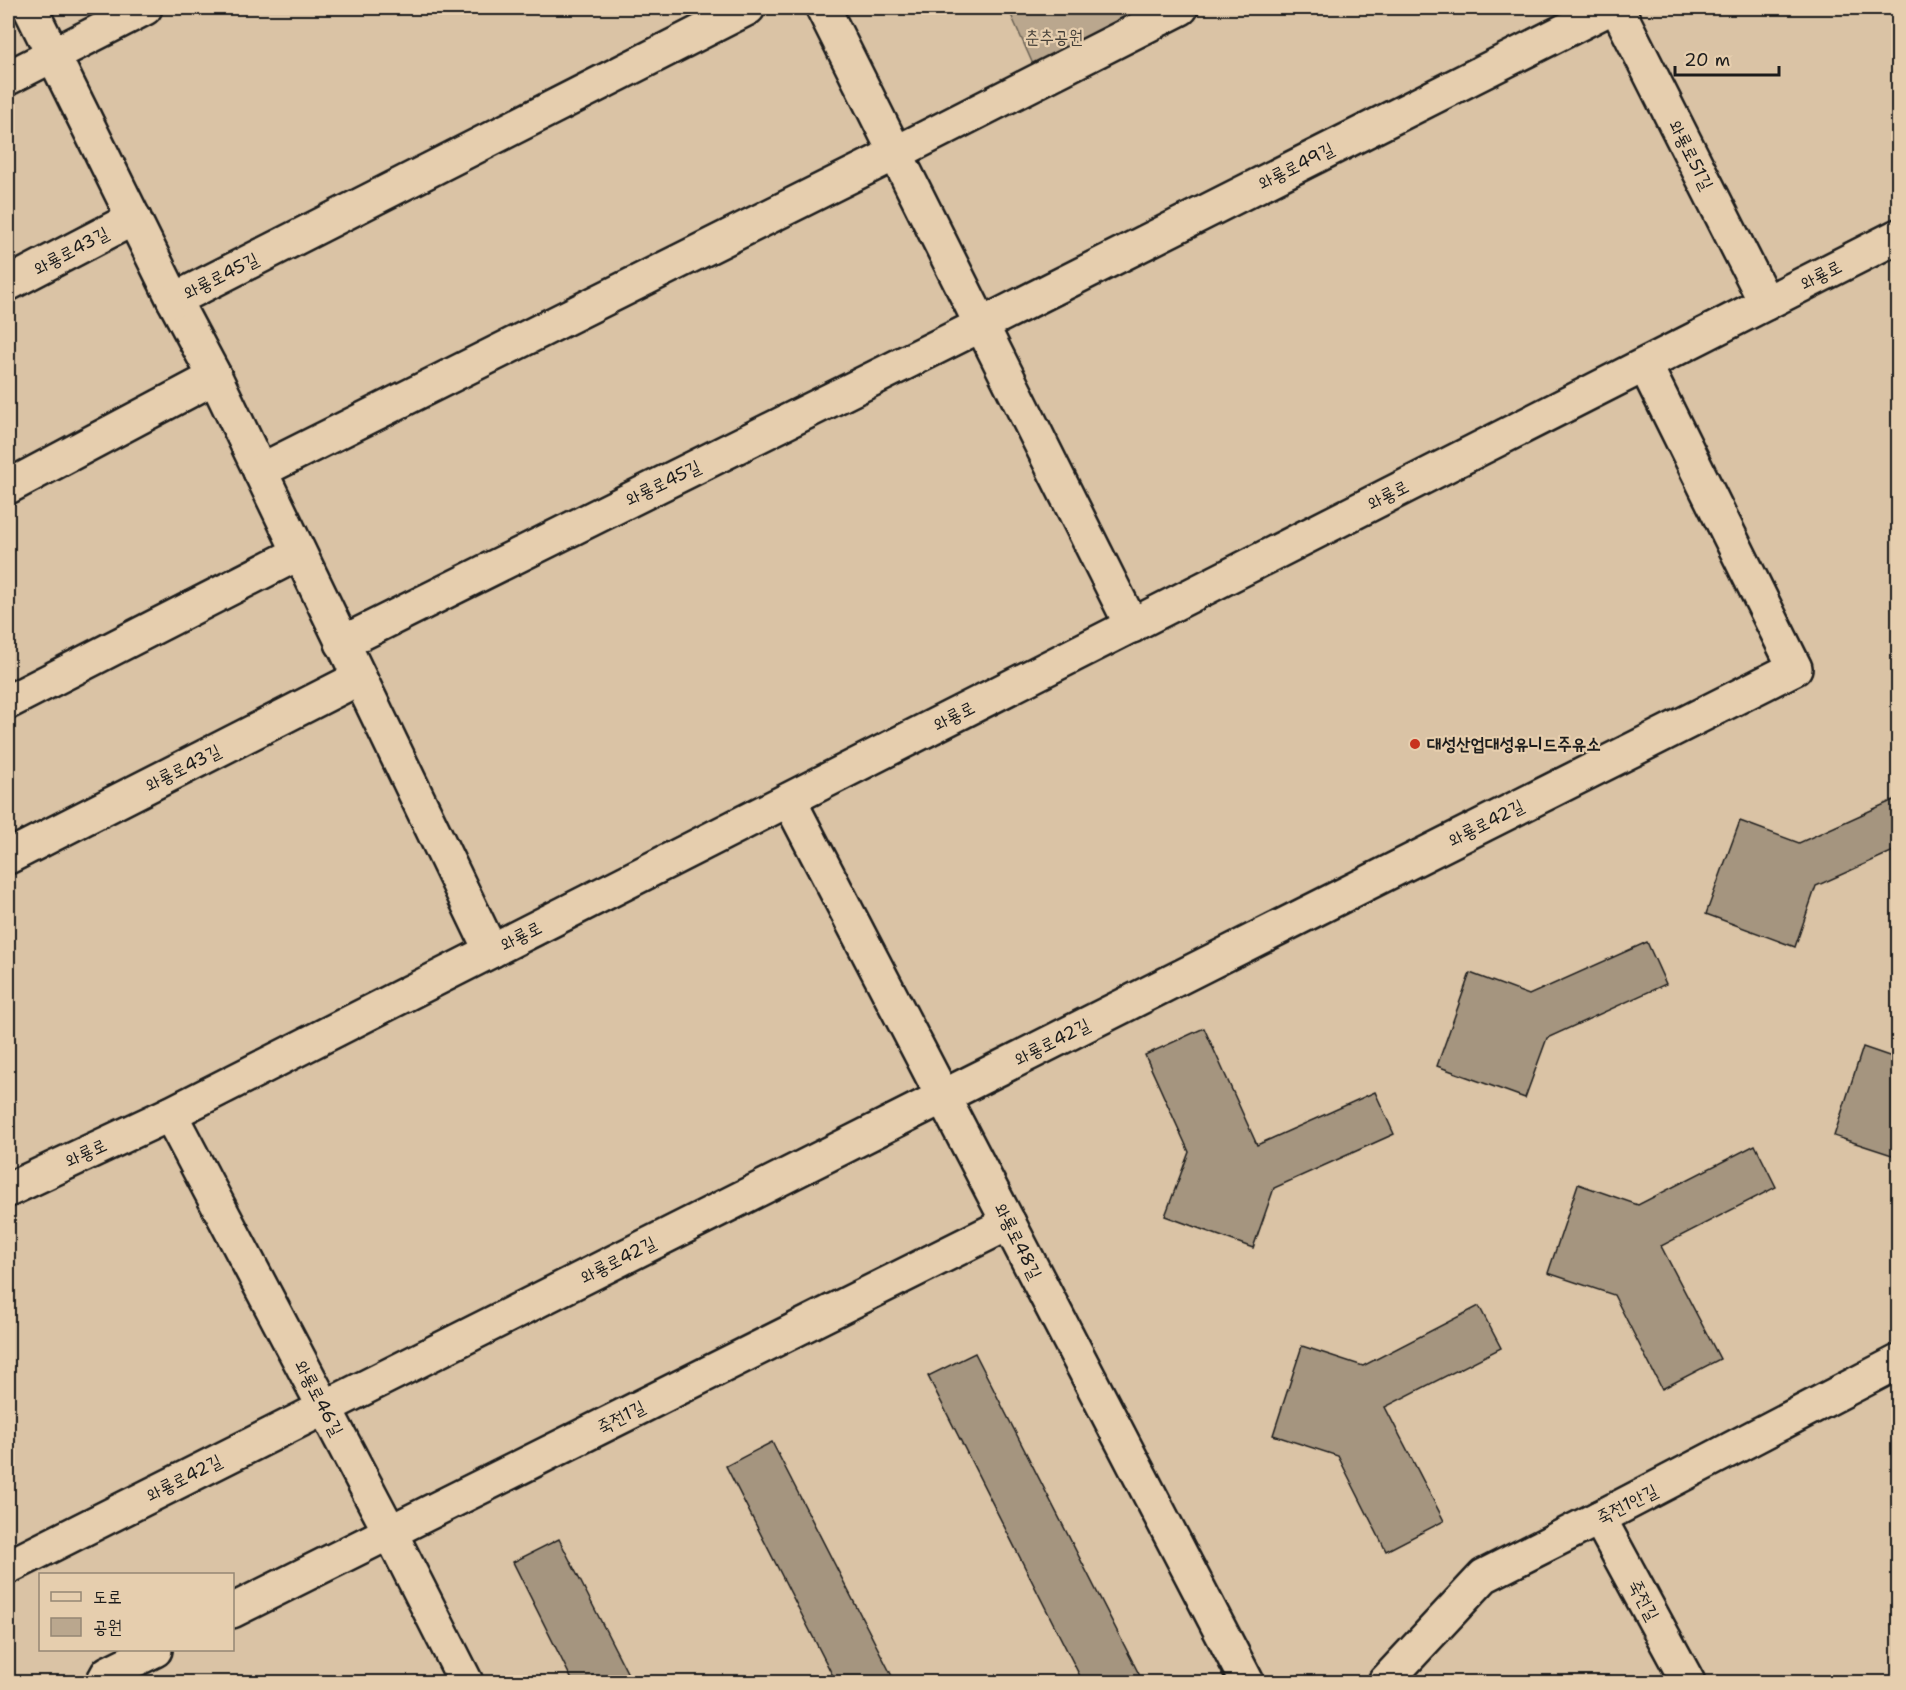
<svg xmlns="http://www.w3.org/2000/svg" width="1906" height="1690" viewBox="0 0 1906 1690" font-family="'Shantell Sans','Poor Story',sans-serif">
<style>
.green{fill:#baa78e;stroke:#6b6255;stroke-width:1.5}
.building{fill:#a5957f;stroke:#1c1c1c;stroke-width:1.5}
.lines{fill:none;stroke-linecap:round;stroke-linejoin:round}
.minor-casing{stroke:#1c1c1c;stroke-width:38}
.major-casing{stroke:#1c1c1c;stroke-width:38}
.minor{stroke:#e6ceae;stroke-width:33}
.major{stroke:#e6ceae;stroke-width:33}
.poi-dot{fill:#c8321e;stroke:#e6ceae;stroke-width:2}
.labels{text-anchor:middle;stroke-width:4.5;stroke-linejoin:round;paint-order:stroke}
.park-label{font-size:18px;fill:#443f38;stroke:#e6ceae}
.street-label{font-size:18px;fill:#1c1c1c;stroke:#e6ceae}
.poi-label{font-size:18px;font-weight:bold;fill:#1c1c1c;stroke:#e6ceae;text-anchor:start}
</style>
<rect width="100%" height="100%" fill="#dac3a5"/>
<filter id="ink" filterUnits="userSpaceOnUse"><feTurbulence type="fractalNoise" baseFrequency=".0167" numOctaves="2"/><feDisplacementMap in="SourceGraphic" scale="12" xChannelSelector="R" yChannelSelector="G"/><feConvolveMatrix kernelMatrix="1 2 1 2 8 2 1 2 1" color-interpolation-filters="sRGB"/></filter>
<g filter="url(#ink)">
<path class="green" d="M1008 8H1181L1040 80Z"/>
<g class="building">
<path d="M1898 798V849L1816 886 1795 947 1706 914 1740 821 1799 843Z"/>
<path d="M1647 942 1666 984 1547 1038 1525 1098 1437 1066 1470 973 1529 995Z"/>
<path d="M1204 1028 1257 1145 1375 1092 1394 1134 1274 1188 1253 1248 1165 1216 1189 1152 1145 1055Z"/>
<path d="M1863 1047 1898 1059V1157L1834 1136Z"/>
<path d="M1755 1145 1776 1187 1661 1246 1720 1359 1662 1389 1614 1295 1548 1273 1578 1184 1638 1205Z"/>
<path d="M1479 1306 1501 1348 1385 1407 1444 1521 1386 1551 1338 1456 1273 1435 1302 1346 1363 1366Z"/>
<path d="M975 1353 1143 1682H1083L928 1376Z"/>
<path d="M772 1442 895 1682H836L726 1466Z"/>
<path d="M559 1539 632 1682H573L513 1562Z"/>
</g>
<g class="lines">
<g class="minor-casing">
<g id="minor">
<path d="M30 8 174 300 215 377 491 951"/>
<path d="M823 8 1132 626"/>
<path d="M1617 8 1766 303"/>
<path d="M8 78 145 8"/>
<path d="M8 284 134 218"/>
<path d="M174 300 748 8"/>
<path d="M260 471 896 153 1181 8"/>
<path d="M8 487 215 377"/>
<path d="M342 643 983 324 1610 8"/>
<path d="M8 702 299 553"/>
<path d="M789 800 1247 1682"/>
<path d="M8 857 359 678"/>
<path d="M170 1114 390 1532 466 1682"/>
<path d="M1599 1518 1688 1682"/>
<path d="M8 1567 1795 668 1645 365"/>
<path d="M232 1611 1009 1223"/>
<path d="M103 1682 108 1673 155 1650"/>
<path d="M1385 1682 1484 1576 1599 1518 1898 1362"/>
</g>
</g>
<g class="major-casing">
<path id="major" d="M8 1190 170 1114 1898 236"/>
</g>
<use href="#minor" class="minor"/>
<use href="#major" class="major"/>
</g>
</g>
<circle class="poi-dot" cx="1415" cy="744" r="6"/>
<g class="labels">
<g class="park-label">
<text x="1054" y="43">춘추공원</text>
</g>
<g class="street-label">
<text transform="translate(1691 155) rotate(63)" y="6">와룡로51길</text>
<text transform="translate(1296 166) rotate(-27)" y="6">와룡로49길</text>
<text transform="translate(71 251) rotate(-28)" y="6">와룡로43길</text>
<text transform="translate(1821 275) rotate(-27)" y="6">와룡로</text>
<text transform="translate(221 276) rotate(-27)" y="6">와룡로45길</text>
<text transform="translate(663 483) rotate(-26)" y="6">와룡로45길</text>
<text transform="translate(1388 495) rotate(-27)" y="6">와룡로</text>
<text transform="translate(954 716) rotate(-27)" y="6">와룡로</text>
<text transform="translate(183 768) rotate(-27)" y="6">와룡로43길</text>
<text transform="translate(1486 823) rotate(-27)" y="6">와룡로42길</text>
<text transform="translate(521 936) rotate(-27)" y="6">와룡로</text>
<text transform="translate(1052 1042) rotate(-27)" y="6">와룡로42길</text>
<text transform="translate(86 1153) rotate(-25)" y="6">와룡로</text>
<text transform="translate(1018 1241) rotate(63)" y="6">와룡로48길</text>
<text transform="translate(618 1260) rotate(-27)" y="6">와룡로42길</text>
<text transform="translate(319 1398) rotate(62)" y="6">와룡로46길</text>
<text transform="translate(621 1417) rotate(-27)" y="6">죽전1길</text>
<text transform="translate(184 1478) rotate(-27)" y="6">와룡로42길</text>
<text transform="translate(1627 1504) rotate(-27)" y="6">죽전1안길</text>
<text transform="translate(1644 1600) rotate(62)" y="6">죽전길</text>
</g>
<g class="poi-label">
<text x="1427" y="750">대성산업대성유니드주유소</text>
</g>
</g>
<rect width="1906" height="1690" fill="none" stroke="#e6ceae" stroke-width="30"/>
<rect x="15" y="15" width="1876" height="1660" fill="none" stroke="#1c1c1c" stroke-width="2" filter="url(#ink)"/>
<rect x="39" y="1573" width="195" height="78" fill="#e6ceae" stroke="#958774" stroke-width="1.5"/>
<rect x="51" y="1592" width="30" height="9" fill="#e6ceae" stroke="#958774" stroke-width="1.5"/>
<text x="93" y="1603" font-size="18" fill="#1c1c1c">도로</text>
<rect x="51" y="1618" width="30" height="18" fill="#baa78e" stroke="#958774" stroke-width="1.5"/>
<text x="93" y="1633" font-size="18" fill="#1c1c1c">공원</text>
<path d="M1675 66v9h104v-9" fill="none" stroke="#1c1c1c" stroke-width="3"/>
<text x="1684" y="66" font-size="18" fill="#1c1c1c" stroke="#e6ceae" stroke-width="4.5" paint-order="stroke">20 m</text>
</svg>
